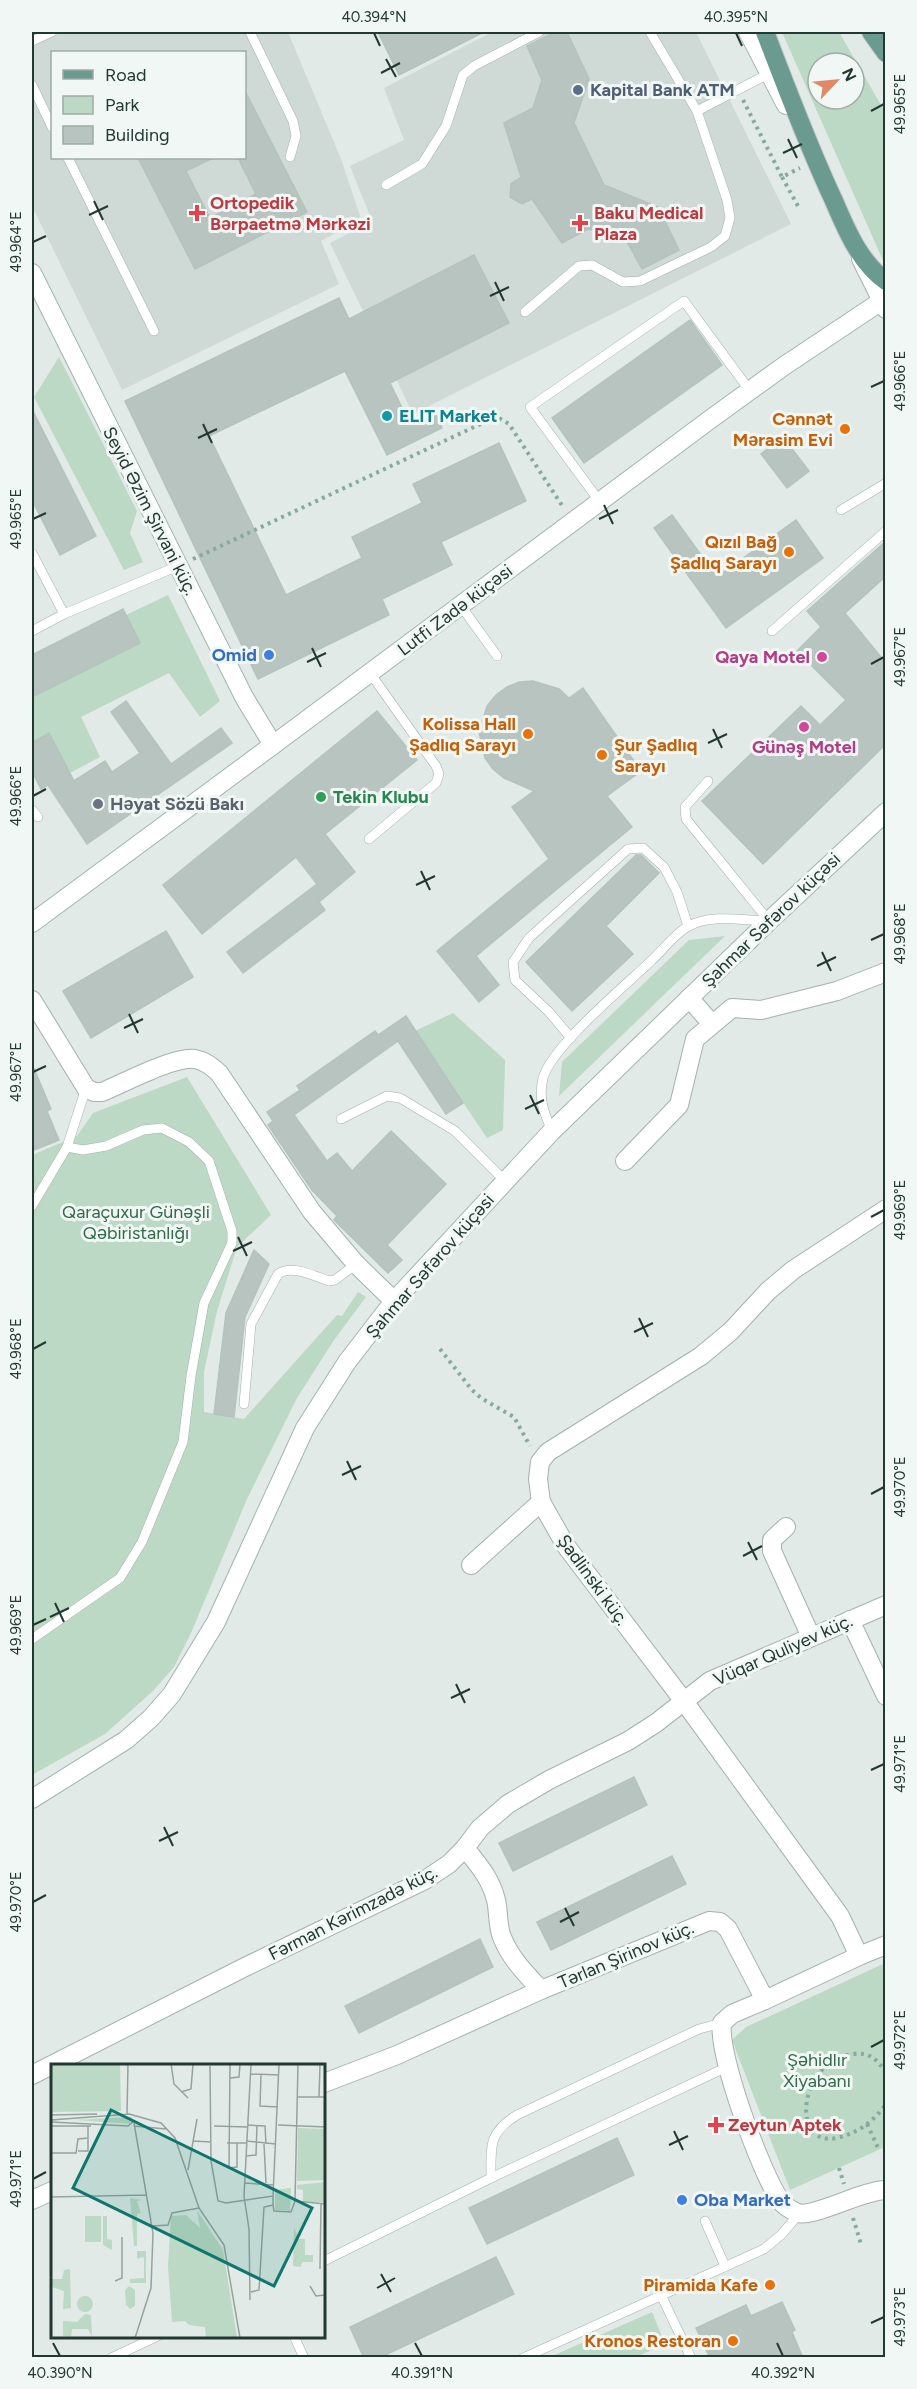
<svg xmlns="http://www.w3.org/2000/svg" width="917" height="2389" viewBox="0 0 917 2389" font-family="Figtree,sans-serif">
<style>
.built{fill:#cfd9d5;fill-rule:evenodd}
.green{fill:#bcd9c5;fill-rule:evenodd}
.building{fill:#b7c4bf;stroke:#b4c3bd;stroke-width:1.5}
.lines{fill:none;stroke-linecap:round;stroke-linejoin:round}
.service-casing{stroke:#a4b1ad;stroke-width:10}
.minor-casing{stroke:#a4b1ad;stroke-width:20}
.tertiary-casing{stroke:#a4b1ad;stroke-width:20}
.secondary-casing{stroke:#a1b4ae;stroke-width:20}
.primary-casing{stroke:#c1c7c6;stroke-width:20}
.path{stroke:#85aa9f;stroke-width:4;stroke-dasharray:3 4.5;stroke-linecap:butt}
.service{stroke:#fff;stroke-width:9}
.minor{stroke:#fff;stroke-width:18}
.tertiary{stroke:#fff;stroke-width:18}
.secondary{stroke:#fff;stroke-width:18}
.primary{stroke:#6b9a90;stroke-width:18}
.ticks{fill:none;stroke:#233833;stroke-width:2}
.service-dot{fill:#5c6f8a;stroke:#f1f7f4;stroke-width:2}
.health-dot{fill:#e0444e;stroke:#f1f7f4;stroke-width:2}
.culture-dot{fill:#0f9aa8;stroke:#f1f7f4;stroke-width:2}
.food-dot{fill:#e8710a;stroke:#f1f7f4;stroke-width:2}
.shop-dot{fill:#3f7fe0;stroke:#f1f7f4;stroke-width:2}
.hotel-dot{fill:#d1479c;stroke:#f1f7f4;stroke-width:2}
.leisure-dot{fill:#2e9e5b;stroke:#f1f7f4;stroke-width:2}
.worship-dot{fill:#6b7280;stroke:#f1f7f4;stroke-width:2}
.labels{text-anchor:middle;stroke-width:6;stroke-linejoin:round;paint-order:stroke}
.service-label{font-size:18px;font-weight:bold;fill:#4e5e75;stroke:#f1f7f4;text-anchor:start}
.health-label{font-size:18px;font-weight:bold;fill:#be3a42;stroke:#f1f7f4;text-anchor:start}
.culture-label{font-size:18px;font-weight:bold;fill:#0d838f;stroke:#f1f7f4;text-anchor:start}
.food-label{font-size:18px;font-weight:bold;fill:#c56008;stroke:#f1f7f4;text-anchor:end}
.street-label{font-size:18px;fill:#233833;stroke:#f1f7f4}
.shop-label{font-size:18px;font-weight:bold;fill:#366cbe;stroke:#f1f7f4;text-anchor:end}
.hotel-label{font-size:18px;font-weight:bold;fill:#b23c85;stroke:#f1f7f4;text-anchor:end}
.leisure-label{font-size:18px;font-weight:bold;fill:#27864d;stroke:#f1f7f4;text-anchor:start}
.worship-label{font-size:18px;font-weight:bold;fill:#5b616d;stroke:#f1f7f4;text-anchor:start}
.park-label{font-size:18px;fill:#326a4a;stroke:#f1f7f4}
.inset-road{fill:none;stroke:#95a39e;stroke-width:1.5}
.view{fill:#0f766e;fill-opacity:0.15;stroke:#0f766e;stroke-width:3}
.inset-edge{fill:none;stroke:#233833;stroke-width:3}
.neatline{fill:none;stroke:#233833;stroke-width:2}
.ticks-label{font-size:15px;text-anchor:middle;fill:#233833}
</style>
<rect width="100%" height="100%" fill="#e1eae6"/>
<g class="built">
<path d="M32 32H288L341 159 361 219 321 241 339 284 122 390 32 206ZM52 52H244V158H52Z"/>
<path d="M492 32H696L791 224 413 414 330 243 372 221 350 166 404 140 384 88Z"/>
</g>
<g class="green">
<path d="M782 32H839L885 112V265ZM818 63H854V99H818Z"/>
<path d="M59 357 137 511 130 533 143 562 124 570 34 397Z"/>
<path d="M168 595 220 701 200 717 169 673 81 717 100 757 70 773 49 734 32 743V697L140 643 126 615Z"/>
<path d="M725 936 559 1096 562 1062 689 940Z"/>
<path d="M453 1013 505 1060 503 1130 487 1138 415 1031Z"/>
<path d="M187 1077 271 1215 237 1247 217 1311 204 1372V1412L244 1419 337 1315 342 1316 358 1292 366 1297 334 1340 297 1398 247 1499 191 1633 174 1667 153 1691 105 1734 32 1775V1155L77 1136 93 1113Z"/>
<path d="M885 1963V2147L790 2190 732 2040 746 2027Z"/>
<path d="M652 2312 665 2344 636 2357H550Z"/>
</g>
<g class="building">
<path d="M378 32H484L399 75Z"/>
<path d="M555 32H567L589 79 574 123 604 185 658 207 679 250 642 269 625 238 588 229 562 243 532 199 522 204 510 197 511 184 521 177 504 123 533 108 542 80 527 46Z"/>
<path d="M244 89 307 212 195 269 138 158H213L186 171 210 218 256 194 238 158H244Z"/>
<path d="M474 255 509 323 390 383 409 422 434 410 442 428 387 455 345 371 209 436 286 595 362 558 352 537 422 503 413 484 499 443 526 501 441 542 452 565 382 599 389 615 258 679 125 401 339 298 349 319Z"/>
<path d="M690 320 722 365 584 463 552 418Z"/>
<path d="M32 409 96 536 60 555 32 500Z"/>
<path d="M783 437 809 471 787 488 761 454Z"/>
<path d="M672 515 717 577 796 520 823 558 726 628 654 528Z"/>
<path d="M885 542V577L845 613 885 662V745L763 864 702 801 801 706 820 725 846 700 797 651 821 627 807 611Z"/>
<path d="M123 609 140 643 32 697V655Z"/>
<path d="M533 681 559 689 569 698 583 688 641 771 607 796 632 827 476 956 499 985 479 1002 437 951 549 859 512 807 534 791 504 778 493 769 485 758 479 732 487 706 496 695 507 687 519 682Z"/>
<path d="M126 701 171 764 221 728 232 743 87 844 48 785 41 789 32 771V743L49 733 74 781 105 761 112 772 140 753 111 712Z"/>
<path d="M377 711 417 760 325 834 355 872 319 902 325 910 243 973 227 952 317 884 296 857 202 934 163 885Z"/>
<path d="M636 855H641L659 873 606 926 633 954 572 1011 526 962Z"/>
<path d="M166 931 193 977 91 1038 63 991Z"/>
<path d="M406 1016 463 1103 446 1114 398 1041 294 1115 327 1161 337 1153 352 1171 391 1131 446 1184 387 1245 402 1260 388 1273 334 1220 337 1216 312 1190 268 1125 273 1121 267 1112 300 1090 297 1086 375 1031 378 1035Z"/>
<path d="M32 1064 51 1109 47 1111 59 1140 32 1151Z"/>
<path d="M254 1250 269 1264 245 1317 234 1417 214 1414 226 1313Z"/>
<path d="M634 1777 647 1805 513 1871 499 1843Z"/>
<path d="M672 1856 686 1884 551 1950 537 1922Z"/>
<path d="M480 1939 493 1967 359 2033 345 2006Z"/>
<path d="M617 2138 634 2175 487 2244 469 2208Z"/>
<path d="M496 2257 514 2294 379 2358H364L350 2327Z"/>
<path d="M782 2302 795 2330 792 2332 803 2358H710L696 2328 746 2305 751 2316Z"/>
</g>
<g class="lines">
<g class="service-casing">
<g id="service">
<path d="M250 32 293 121 296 136 290 157"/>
<path d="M650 32 697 111 770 73"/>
<path d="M32 41 52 32"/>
<path d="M32 85 52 127"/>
<path d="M68 158 154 331"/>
<path d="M386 185 422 164 446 126 463 75 474 66 539 32"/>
<path d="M525 312 579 266 592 265 623 282 640 281 711 247 725 236 730 218 727 200 697 111"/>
<path d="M600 502 530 407 684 301 750 391"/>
<path d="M841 510 886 483"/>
<path d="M32 553 64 614 178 566"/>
<path d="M461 606 497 656"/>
<path d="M32 631 64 614"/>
<path d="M772 631 886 531"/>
<path d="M708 781 685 807 686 819 769 921"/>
<path d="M32 810 38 817"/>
<path d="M369 839 436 783 439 774 436 766 370 673"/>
<path d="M571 1038 549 1012 515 980 513 962 529 938 628 849 643 848 664 867 677 892 688 926"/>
<path d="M341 1119 387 1096 400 1098 455 1131 505 1181"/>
<path d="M552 1131C544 1113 538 1099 543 1078 552 1046 625 986 652 960 663 950 675 933 689 926 711 914 742 920 766 921"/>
<path d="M32 1206 67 1147 86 1088"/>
<path d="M244 1404 251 1324 278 1274C291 1264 314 1276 329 1281L335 1280 356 1264"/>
<path d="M32 1639 120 1578 142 1542 183 1442 191 1376 204 1303 232 1243V1231L209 1161 189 1142 162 1128 143 1130 106 1146 83 1150 67 1147"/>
<path d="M491 2178C491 2146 488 2133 517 2115L699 2029 722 2023"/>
<path d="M705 2221 725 2266"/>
<path d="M324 2261 491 2178 727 2067"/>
<path d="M661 2295 691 2358"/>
<path d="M294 2336 304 2358"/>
<path d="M111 2358 158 2336"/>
<path d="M523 2358 764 2249 781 2235 799 2214"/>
</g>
</g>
<g class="minor-casing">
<g id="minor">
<path d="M689 998 712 1024"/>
<path d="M625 1161 679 1105 695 1039 732 1008 761 1010 837 991 886 972"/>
<path d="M786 1527 772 1540V1551L811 1637"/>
<path d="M471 1565 541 1502"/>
<path d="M850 1620 886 1696"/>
<path d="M465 1848C478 1864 491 1879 496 1900 499 1912 497 1925 502 1937 510 1958 526 1974 541 1990"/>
<path d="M859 1956 886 1945"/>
<path d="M765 2000 859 1956 840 1916 683 1700 566 1546 541 1502 538 1479 540 1462 548 1452 701 1356 731 1331 768 1291 793 1270 886 1209"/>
<path d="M32 2075 243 1968 425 1880 449 1864 465 1848 480 1828 508 1804 549 1780 628 1741 656 1723 710 1681 886 1605"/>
<path d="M324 2083 397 2055 541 1990 709 1921 720 1922 728 1929 765 2000 732 2014 722 2023C717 2053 761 2173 780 2200 783 2205 792 2211 798 2213 813 2218 863 2190 886 2190"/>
<path d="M32 2200 52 2191"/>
</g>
</g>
<g class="tertiary-casing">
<path id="tertiary" d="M32 1000 86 1088 94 1092H102C124 1083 174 1056 195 1059 205 1061 211 1066 219 1073L312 1212 356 1264 394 1301"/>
</g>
<g class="secondary-casing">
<g id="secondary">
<path d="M748 32 786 105"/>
<path d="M884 32 886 34"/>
<path d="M861 259 886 309"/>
<path d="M32 273 244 697 273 745"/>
<path d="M32 923 273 745 712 418 784 366 886 298"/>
<path d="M32 1799 126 1740 151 1718 172 1694 216 1622 305 1428 347 1362 394 1301 552 1131 769 921 886 812"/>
</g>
</g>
<g class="primary-casing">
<g id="primary">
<path d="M765 32C787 89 808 146 834 201 846 229 860 263 886 281"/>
<path d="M871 32 886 53"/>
</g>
</g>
<g class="path">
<path d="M743 100 782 177 800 168"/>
<path d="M782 177 799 208"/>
<path d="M193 559 489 420 499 418 509 424 563 507"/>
<path d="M440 1349 472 1390 481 1398 514 1417 530 1446"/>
<path d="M886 2073C877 2059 870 2052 853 2054 799 2060 789 2148 837 2138 858 2133 874 2121 886 2104"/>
<path d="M867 2124 879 2150"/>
<path d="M839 2168 844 2184"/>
<path d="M853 2218 861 2244"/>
</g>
<use href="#service" class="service"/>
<use href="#minor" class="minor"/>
<use href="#tertiary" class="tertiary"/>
<use href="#secondary" class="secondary"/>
<use href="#primary" class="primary"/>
</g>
<path class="ticks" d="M374 33 380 46M736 33 742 46M386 59 396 77M381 73 400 63M871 111 884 104M788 139 797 158M783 153 802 144M94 201 103 220M89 215 108 206M33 242 46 236M495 282 504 301M490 296 509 287M871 387 884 381M203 424 212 443M198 438 217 429M604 505 613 524M33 519 46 513M599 519 618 510M312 648 321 667M307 662 326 653M871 664 884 657M713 729 722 748M708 743 727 734M33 796 46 789M421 871 430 890M416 885 435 876M871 940 884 934M822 952 831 971M817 966 836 957M129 1014 138 1033M124 1028 143 1019M33 1072 46 1066M530 1095 539 1114M525 1109 544 1100M871 1217 884 1210M238 1237 247 1256M233 1251 252 1242M639 1318 648 1337M634 1332 653 1323M33 1349 46 1342M347 1461 356 1480M342 1475 361 1466M871 1494 884 1487M748 1542 757 1560M743 1556 762 1546M55 1603 64 1622M50 1617 69 1608M33 1625 46 1619M456 1684 465 1703M451 1698 470 1689M871 1770 884 1764M164 1827 173 1846M159 1841 178 1832M33 1902 46 1895M565 1908 574 1926M560 1922 579 1912M871 2047 884 2040M674 2131 683 2150M669 2145 688 2136M33 2179 46 2172M381 2274 391 2292M377 2288 395 2278M871 2323 884 2317M53 2343 60 2356M415 2343 422 2356M777 2343 783 2356"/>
<circle class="service-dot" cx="578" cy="90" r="6"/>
<g class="health-dot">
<path d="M194 204h6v6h6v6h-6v6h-6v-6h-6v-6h6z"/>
<path d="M577 214h6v6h6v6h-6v6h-6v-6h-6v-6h6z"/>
<path d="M713 2116h6v6h6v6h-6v6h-6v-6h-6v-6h6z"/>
</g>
<circle class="culture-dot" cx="387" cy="416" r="6"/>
<g class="food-dot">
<circle cx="845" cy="429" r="6"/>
<circle cx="789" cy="552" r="6"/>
<circle cx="528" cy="734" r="6"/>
<circle cx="602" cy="755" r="6"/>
<circle cx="770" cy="2285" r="6"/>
<circle cx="733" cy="2341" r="6"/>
</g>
<g class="shop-dot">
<circle cx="269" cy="655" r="6"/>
<circle cx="682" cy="2200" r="6"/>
</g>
<g class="hotel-dot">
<circle cx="822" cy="657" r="6"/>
<circle cx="804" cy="727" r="6"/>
</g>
<circle class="leisure-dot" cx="321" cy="797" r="6"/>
<circle class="worship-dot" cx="98" cy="804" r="6"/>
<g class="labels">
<g class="service-label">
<text x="590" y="96">Kapital Bank ATM</text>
</g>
<g class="health-label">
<text x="210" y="209">Ortopedik<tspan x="210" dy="21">Bərpaetmə Mərkəzi</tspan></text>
<text x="594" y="219">Baku Medical<tspan x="594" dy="21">Plaza</tspan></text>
<text x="728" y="2131">Zeytun Aptek</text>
</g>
<g class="culture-label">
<text x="399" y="422">ELIT Market</text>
</g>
<g class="food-label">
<text x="833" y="425">Cənnət<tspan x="833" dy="21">Mərasim Evi</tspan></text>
<text x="777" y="548">Qızıl Bağ<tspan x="777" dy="21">Şadlıq Sarayı</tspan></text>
<text x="516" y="730">Kolissa Hall<tspan x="516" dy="21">Şadlıq Sarayı</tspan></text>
<text x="614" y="751" text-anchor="start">Şur Şadlıq<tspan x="614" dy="21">Sarayı</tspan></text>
<text x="758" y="2291">Piramida Kafe</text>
<text x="721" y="2347">Kronos Restoran</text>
</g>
<g class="street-label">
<text transform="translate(150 511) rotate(63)" y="6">Seyid Əzim Şirvani küç.</text>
<text transform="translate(455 610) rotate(-37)" y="6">Lutfi Zadə küçəsi</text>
<text transform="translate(771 920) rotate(-44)" y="6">Şahmar Səfərov küçəsi</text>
<text transform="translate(430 1266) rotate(-49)" y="6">Şahmar Səfərov küçəsi</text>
<text transform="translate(593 1580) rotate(54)" y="6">Şadlinski küç.</text>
<text transform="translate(783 1650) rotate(-24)" y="6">Vüqar Quliyev küç.</text>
<text transform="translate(353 1913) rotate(-27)" y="6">Fərman Kərimzadə küç.</text>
<text transform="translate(626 1955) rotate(-23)" y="6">Tərlan Şirinov küç.</text>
</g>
<g class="shop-label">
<text x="257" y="661">Omid</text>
<text x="694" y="2206" text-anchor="start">Oba Market</text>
</g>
<g class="hotel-label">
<text x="810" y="663">Qaya Motel</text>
<text x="804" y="753" text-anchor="middle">Günəş Motel</text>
</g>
<g class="leisure-label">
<text x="333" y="803">Tekin Klubu</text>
</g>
<g class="worship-label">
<text x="110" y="810">Həyat Sözü Bakı</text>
</g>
<g class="park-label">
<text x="136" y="1218">Qaraçuxur Günəşli<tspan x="136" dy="21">Qəbiristanlığı</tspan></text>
<text x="817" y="2066">Şəhidlır<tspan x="817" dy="21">Xiyabanı</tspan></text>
</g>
</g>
<g transform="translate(51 2064)">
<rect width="274" height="274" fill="#e1eae6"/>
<path d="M0 0H69L70 47 0 48ZM81 53V60L24 56ZM247 64 274 65V116L246 117ZM274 118V138H252V126L246 125V121ZM240 124 239 147 224 146V126ZM79 134 91 136 86 137 90 149 86 150V182H83ZM146 146 172 186 186 274H155L154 263 138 261 134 257 121 258 117 203 120 152 135 151 149 164ZM34 152H50V178H34ZM52 152H56V175L61 176V186L52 181ZM243 164 248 175H254V191H262V198H251L250 203 242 202ZM86 187H95V219H79V215L93 214V193L86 195ZM19 205 20 244 12 245 13 227 1 223V215H11L13 206ZM78 222 84 226V242L79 245 75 241 74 226ZM26 240a8 8 0 1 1 16 0a8 8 0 1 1-16 0ZM34 250 40 251 41 273 37 265H21L20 273 12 272V257L26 258Z" fill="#bcd9c5"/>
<path class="inset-road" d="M120 0 123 20 137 34M179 0 178 104 186 103V79M159 2 160 97 167 137 175 139 222 132V141M200 10 228 11M210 11 209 42 227 43M179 14 188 13 189 0M130 28 140 25 142 0M246 33H275M268 33 269 0M76 50 77 0M78 50 110 59 124 74 148 144 173 181 189 274M0 51 46 50M0 56 79 50M0 58 77 62 83 57M83 59 102 169 100 224 84 274M196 61 214 62 215 80M227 61 275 63M0 62H40M83 62 115 65M163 62 196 63M142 77 160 78M195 77 225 80M176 79H195M213 80 215 119M27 87H37V74M0 89H25L27 75 37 74V62M195 92 205 91 206 61M137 106 146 55M193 119 223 121M222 132 228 0M0 133 96 131M244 137 275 140M102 162 117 161 121 149 148 144M269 205 270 140M64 217 71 214V173M259 222 265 232 274 231M200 228 208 226 213 143 222 141 223 147 240 148 244 137 247 0M199 236 198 165 193 132 200 0"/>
<path class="view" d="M60 46 261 144 223 222 22 124Z"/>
<rect width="274" height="274" class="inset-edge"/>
</g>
<rect width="917" height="2389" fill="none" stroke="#f1f7f4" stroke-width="66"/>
<rect x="51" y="51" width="195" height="108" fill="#f1f7f4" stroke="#9faba7" stroke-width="1.5"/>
<rect x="63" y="70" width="30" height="9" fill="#6b9a90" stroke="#9faba7" stroke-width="1.5"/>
<text x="105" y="81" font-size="18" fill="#233833">Road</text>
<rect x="63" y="96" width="30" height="18" fill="#bcd9c5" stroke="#9faba7" stroke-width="1.5"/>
<text x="105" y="111" font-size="18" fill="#233833">Park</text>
<rect x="63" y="126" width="30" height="18" fill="#b7c4bf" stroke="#9faba7" stroke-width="1.5"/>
<text x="105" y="141" font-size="18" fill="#233833">Building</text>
<g transform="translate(836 81) rotate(64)"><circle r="28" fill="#f1f7f4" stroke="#9faba7" stroke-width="1.5"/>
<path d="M0-4.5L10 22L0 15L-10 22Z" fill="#e18967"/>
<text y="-9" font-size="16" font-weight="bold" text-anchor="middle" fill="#233833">N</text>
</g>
<rect x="33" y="33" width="851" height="2323" class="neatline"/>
<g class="ticks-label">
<text x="374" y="22">40.394°N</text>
<text x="736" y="22">40.395°N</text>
<text transform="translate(900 104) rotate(-90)" y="5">49.965°E</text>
<text transform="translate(16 242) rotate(-90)" y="5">49.964°E</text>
<text transform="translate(900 381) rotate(-90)" y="5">49.966°E</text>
<text transform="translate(16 519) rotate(-90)" y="5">49.965°E</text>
<text transform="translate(900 657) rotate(-90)" y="5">49.967°E</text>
<text transform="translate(16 796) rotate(-90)" y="5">49.966°E</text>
<text transform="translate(900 934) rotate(-90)" y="5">49.968°E</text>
<text transform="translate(16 1072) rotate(-90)" y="5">49.967°E</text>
<text transform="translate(900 1210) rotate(-90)" y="5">49.969°E</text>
<text transform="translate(16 1349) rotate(-90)" y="5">49.968°E</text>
<text transform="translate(900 1487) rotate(-90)" y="5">49.970°E</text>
<text transform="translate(16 1625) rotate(-90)" y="5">49.969°E</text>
<text transform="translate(900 1764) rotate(-90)" y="5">49.971°E</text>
<text transform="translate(16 1902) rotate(-90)" y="5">49.970°E</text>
<text transform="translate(900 2040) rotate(-90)" y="5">49.972°E</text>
<text transform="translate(16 2179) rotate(-90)" y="5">49.971°E</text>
<text transform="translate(900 2317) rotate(-90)" y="5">49.973°E</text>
<text x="60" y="2378">40.390°N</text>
<text x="422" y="2378">40.391°N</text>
<text x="783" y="2378">40.392°N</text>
</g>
</svg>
